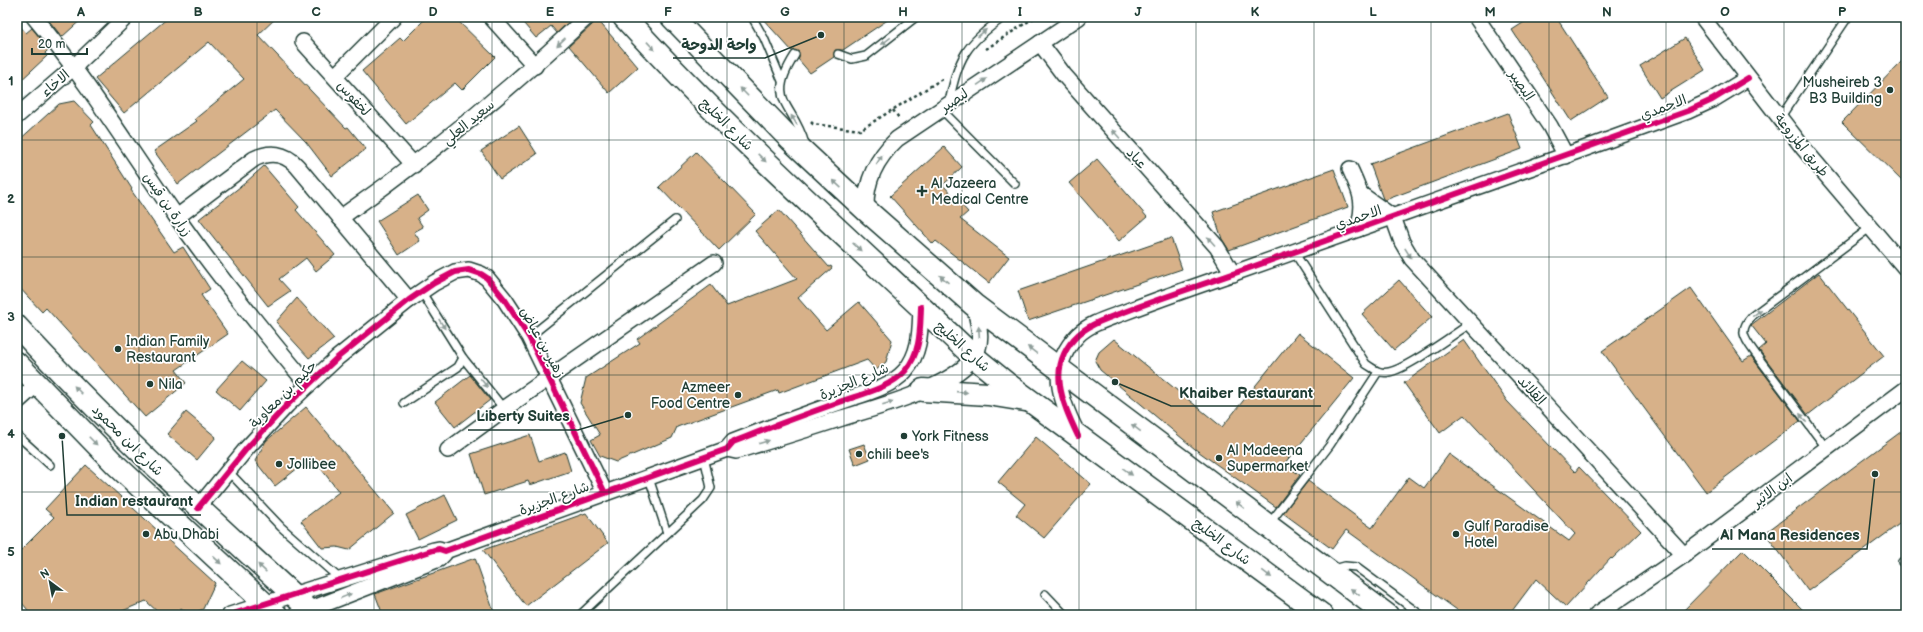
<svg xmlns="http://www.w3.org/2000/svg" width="1923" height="632" viewBox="0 0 1923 632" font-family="'Balsamiq Sans','Playpen Sans Arabic',sans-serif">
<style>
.building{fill:#d7b189;stroke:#1f3d34}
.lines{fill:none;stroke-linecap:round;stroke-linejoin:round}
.lane-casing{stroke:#1f3d34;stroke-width:10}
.street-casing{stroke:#1f3d34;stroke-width:18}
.secondary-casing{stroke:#1f3d34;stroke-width:24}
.primary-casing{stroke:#1f3d34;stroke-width:25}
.path{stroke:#1f3d34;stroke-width:2.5;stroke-dasharray:3 3;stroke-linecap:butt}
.lane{stroke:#fff;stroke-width:7}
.street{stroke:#fff;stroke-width:15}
.secondary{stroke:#fff;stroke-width:21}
.primary{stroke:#fff;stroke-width:22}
.cycleway-casing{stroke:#fff;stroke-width:8}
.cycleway{stroke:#d6006c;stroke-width:6}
.oneway{fill:#8f9e9a}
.grid{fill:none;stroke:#1f3d34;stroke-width:1;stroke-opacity:0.55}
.poi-dot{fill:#1f3d34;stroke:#fff;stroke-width:1.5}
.labels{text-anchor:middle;stroke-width:3.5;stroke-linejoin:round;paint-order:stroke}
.poi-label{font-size:14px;fill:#1f3d34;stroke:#fff;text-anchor:start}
.street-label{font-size:14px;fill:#1f3d34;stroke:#fff}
.leader{fill:none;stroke:#1f3d34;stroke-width:1.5}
.callout-dot{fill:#1f3d34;stroke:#fff;stroke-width:1.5}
.callout-label{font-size:15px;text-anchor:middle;font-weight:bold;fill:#1f3d34;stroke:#fff;stroke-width:3.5;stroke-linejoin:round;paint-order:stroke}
.neatline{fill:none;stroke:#1f3d34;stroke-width:1.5}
.grid-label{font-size:13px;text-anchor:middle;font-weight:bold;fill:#1f3d34}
</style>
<rect width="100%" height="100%" fill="#fff"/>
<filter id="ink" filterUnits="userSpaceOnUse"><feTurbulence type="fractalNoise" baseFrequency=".025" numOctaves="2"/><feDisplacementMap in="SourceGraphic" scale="8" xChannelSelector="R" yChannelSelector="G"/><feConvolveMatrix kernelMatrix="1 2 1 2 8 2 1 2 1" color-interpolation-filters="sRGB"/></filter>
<g filter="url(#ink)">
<g class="building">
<path d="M46 17H84L62 37Z"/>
<path d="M169 17H277L258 35 346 128 348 127 366 149 332 176 306 142 275 110 178 184 154 151 197 121 195 119 244 79 209 42 124 113 95 79Z"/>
<path d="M427 17H454L495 57 462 90 455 83 406 124 362 71 400 38 403 41Z"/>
<path d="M518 17H574L557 33 551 26 536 38Z"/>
<path d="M761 17H892L843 50H835L834 57 810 73 798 59 799 52 795 50 792 51Z"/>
<path d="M1532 17H1556L1608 97 1571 121 1512 30Z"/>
<path d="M596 18 638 67 609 93 569 46 593 24Z"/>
<path d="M17 23 26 33 32 28 49 49 45 53 47 56 17 84Z"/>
<path d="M1685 38 1705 70 1660 98 1640 66Z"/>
<path d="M1906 57V185L1842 122Z"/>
<path d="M74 101 94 122 91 125 132 189 131 190 174 252 183 247 210 289 201 295 228 334 176 370 186 383 145 417 46 308 42 312 17 285V142L59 104Z"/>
<path d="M1508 113 1522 149 1385 200 1383 199 1370 164Z"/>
<path d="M519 126 537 154 500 179 481 151Z"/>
<path d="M944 147 962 167 943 185 968 212 960 219 1009 257 989 283 936 241 933 244 890 196Z"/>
<path d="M696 152 756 214 719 250 659 187Z"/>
<path d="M1097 159 1147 217 1119 241 1069 183Z"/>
<path d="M264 166 299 207 296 210 335 255 316 271 306 258 279 279 290 291 268 306 199 219 245 183Z"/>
<path d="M1334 169 1348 207 1229 250 1222 239 1213 212Z"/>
<path d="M418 195 428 210 417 218 423 227 414 232 420 241 399 255 377 221Z"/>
<path d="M779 210 829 267 831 266 832 268 798 298 826 330 859 302 892 340 886 362 876 370 867 360 779 393 778 390 677 427 672 438 616 462 600 456 591 440 600 435 580 403 586 378 640 343 637 339 711 285 727 306 797 279 755 231Z"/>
<path d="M1171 238 1182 269 1028 321 1018 291Z"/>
<path d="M1819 273 1884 356 1808 415 1759 350 1766 344 1751 325Z"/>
<path d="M1399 280 1432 317 1394 350 1362 314Z"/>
<path d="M1691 288 1743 361 1751 356 1800 421 1706 492 1602 351Z"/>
<path d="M297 298 334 339 309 358 276 322Z"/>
<path d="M1298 333 1354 378 1284 464 1300 475 1276 507 1195 449 1100 370 1095 361 1099 352 1114 339 1222 427Z"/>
<path d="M1464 340 1507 401 1575 472 1579 467 1641 531 1612 559 1611 558 1566 607 1536 579 1509 615H1464L1346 530 1332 549 1283 513 1308 481 1372 528 1409 477 1424 488 1449 454 1569 541 1575 534 1464 415 1440 433 1404 383Z"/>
<path d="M242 361 266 381 240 411 216 390Z"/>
<path d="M470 375 490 400 455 427 435 402Z"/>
<path d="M306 407 394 513 349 550 337 547 322 548 301 521 339 492 312 457 275 486 255 461 266 441Z"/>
<path d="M186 412 216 437 197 460 167 434Z"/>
<path d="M1906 428V519L1808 591 1765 533Z"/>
<path d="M530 435 539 461 565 452 571 471 530 485 528 481 484 495 471 454Z"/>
<path d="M1036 437 1091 484 1044 538 1016 515 1025 504 998 482Z"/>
<path d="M864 444 870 459 855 465 849 449Z"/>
<path d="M86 465 215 583 203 609 190 615 181 608 174 615H161L146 601 113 615H32L17 597V554L54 517 45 509Z"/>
<path d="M445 495 457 520 418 539 406 515Z"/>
<path d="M586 513 608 543 526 606 483 550Z"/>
<path d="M1743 550 1808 615H1679Z"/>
<path d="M475 558 495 615H383L375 594Z"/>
</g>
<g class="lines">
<g class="lane-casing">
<g id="lane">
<path d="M752 17 764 38 782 81"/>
<path d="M838 54 852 59 866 56 916 17"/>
<path d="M795 55C765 102 793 102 805 144"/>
<path d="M949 102C959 57 965 44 1004 17"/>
<path d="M941 109 1015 184"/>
<path d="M1780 118 1848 17"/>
<path d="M1294 252 1366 364C1374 369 1379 374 1389 372 1407 369 1453 335 1471 323"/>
<path d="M421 291 463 358 504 409"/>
<path d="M529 337 675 220"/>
<path d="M404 403 458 367 463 358"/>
<path d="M17 435 50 465"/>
<path d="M1827 449 1755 353C1744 338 1738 331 1752 316L1871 227"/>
<path d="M228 471 281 527 340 579"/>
<path d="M649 478 667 533"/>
<path d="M1269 524 1330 445 1378 372"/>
<path d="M1902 562 1906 560"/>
<path d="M1334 569 1345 566 1356 567 1421 615"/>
<path d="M1045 594 1065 615"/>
<path d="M580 615 703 500 711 488 704 457"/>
</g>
</g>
<g class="street-casing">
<g id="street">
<path d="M34 17C87 80 129 149 176 216 217 275 262 330 308 385"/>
<path d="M491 17 535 66"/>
<path d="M1476 17 1550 126 1566 156"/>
<path d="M1702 17 1804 149 1906 269"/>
<path d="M303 42 414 165"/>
<path d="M1040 43 1064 75 1217 247 1233 274"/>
<path d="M335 76 394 17"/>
<path d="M17 116 74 67 126 17"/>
<path d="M1350 169C1361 193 1366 202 1358 229"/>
<path d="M1362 195 1393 217"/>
<path d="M866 210C865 181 876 159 897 139L1079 17"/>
<path d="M177 217 254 159C270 151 285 153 297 166L409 300"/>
<path d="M1393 217 1402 242 1412 259 1684 555"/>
<path d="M340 218C428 157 509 90 587 17"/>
<path d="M17 402 37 384"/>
<path d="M1077 433C1060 399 1047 367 1078 335 1090 323 1110 318 1125 312 1162 298 1199 285 1237 272 1387 219 1538 166 1688 111L1712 100 1748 78"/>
<path d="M727 449 736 451 749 447C780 438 811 428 842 418 878 407 950 388 973 358 985 342 978 322 974 305"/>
<path d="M448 450 504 409 714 263"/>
<path d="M198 508 247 448 287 405 337 358 409 300 434 283 455 272 469 270 481 274 487 278 505 300 529 337 605 493"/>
<path d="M230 615 434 550 439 549 445 551 727 449 733 442 746 437C776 425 806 414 837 403 858 395 889 389 905 371 921 352 920 330 921 307"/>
<path d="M296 615 439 559 444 554 445 551"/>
<path d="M1596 615 1684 555 1906 389"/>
</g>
</g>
<g class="secondary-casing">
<g id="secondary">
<path d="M17 326C110 428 213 521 315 615"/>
<path d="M17 363 115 464 277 615"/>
</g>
</g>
<g class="primary-casing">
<g id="primary">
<path d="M624 17C734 138 856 245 974 357L1006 383 1322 615"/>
<path d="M672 17 791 140 866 210 974 305 1387 615"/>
<path d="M923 390 988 394 1025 400"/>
</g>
</g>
<g class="path">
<path d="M986 49 1035 17"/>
<path d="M893 110 899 118"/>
<path d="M811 122 813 124 860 130 942 79"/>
</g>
<use href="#lane" class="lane"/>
<use href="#street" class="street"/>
<use href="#secondary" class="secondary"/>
<use href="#primary" class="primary"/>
<g class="cycleway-casing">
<g id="cycleway">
<path d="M1078 436C1062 402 1045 365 1079 334 1092 323 1111 317 1127 311 1164 297 1201 285 1238 272 1389 219 1539 165 1688 111L1712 100 1748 78"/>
<path d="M198 508 247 448 287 405 337 358 409 300 434 283 455 272 469 270 481 274 487 278 505 300 529 337 605 493"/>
<path d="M230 615 434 550 439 549 445 551 727 449 733 442 746 437C776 425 806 414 837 403 858 395 889 389 905 371 921 352 920 330 921 307"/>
</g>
</g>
<use href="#cycleway" class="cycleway"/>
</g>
<defs><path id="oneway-solid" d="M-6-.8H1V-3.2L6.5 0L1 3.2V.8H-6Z"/></defs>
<g class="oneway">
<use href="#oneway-solid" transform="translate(982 33) rotate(-40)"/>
<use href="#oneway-solid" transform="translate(886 41) rotate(142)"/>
<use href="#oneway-solid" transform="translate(561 42) rotate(137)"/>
<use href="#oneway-solid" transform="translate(651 46) rotate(47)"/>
<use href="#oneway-solid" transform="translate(982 82) rotate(-34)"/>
<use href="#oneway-solid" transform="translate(744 92) rotate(-134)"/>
<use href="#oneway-solid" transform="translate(794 120) rotate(-121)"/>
<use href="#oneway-solid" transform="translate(1116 134) rotate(-132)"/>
<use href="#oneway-solid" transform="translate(762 158) rotate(44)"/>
<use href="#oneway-solid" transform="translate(879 160) rotate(-58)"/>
<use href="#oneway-solid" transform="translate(837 184) rotate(-137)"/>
<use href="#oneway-solid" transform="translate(1211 241) rotate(-132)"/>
<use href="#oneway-solid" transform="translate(857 247) rotate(43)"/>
<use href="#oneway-solid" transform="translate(1408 253) rotate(58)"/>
<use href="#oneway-solid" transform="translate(944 279) rotate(-139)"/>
<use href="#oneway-solid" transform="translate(1757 313) rotate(-38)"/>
<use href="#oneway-solid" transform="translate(442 324) rotate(57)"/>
<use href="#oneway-solid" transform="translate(979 332) rotate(-94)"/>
<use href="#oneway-solid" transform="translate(1032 350) rotate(-143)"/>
<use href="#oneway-solid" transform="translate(484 383) rotate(51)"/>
<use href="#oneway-solid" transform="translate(78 390) rotate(-134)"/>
<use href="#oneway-solid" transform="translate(962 392) rotate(4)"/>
<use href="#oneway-solid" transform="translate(888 403) rotate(-18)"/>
<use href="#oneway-solid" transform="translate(1803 418) rotate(-127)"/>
<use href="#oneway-solid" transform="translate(1136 428) rotate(-143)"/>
<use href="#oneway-solid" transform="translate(93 441) rotate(45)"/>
<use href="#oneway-solid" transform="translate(764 442) rotate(-18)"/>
<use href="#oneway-solid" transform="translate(1128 472) rotate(36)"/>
<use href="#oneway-solid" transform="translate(1240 505) rotate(-143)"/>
<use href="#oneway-solid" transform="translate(217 560) rotate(43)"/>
<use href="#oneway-solid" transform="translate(262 568) rotate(-137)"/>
<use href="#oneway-solid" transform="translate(1267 574) rotate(37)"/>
<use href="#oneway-solid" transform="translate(1355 592) rotate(-143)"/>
<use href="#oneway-solid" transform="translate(346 596) rotate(-22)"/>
</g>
</g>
<path class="grid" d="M139 17V615M257 17V615M374 17V615M492 17V615M609 17V615M727 17V615M844 17V615M962 17V615M1079 17V615M1196 17V615M1314 17V615M1431 17V615M1549 17V615M1666 17V615M1784 17V615M17 140H1906M17 257H1906M17 375H1906M17 492H1906"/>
<g class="poi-dot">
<circle cx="1890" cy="90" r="4"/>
<path d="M920 185h4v4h4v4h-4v4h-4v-4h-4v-4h4z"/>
<circle cx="118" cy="349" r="4"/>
<circle cx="150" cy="384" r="4"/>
<circle cx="738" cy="395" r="4"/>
<circle cx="904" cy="436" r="4"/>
<circle cx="859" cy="454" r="4"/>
<circle cx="1219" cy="458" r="4"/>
<circle cx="279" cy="464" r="4"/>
<circle cx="146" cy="534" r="4"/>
<circle cx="1456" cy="534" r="4"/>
</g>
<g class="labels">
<g class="poi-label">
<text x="1882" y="87" text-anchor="end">Musheireb 3<tspan x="1882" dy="16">B3 Building</tspan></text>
<text x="931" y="188">Al Jazeera<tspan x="931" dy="16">Medical Centre</tspan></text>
<text x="126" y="346">Indian Family<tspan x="126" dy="16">Restaurant</tspan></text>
<text x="158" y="389">Nila</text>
<text x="730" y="392" text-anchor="end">Azmeer<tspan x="730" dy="16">Food Centre</tspan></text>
<text x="912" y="441">York Fitness</text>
<text x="1227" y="455">Al Madeena<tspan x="1227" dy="16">Supermarket</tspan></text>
<text x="867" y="459">chili bee's</text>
<text x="287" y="469">Jollibee</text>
<text x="1464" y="531">Gulf Paradise<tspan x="1464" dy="16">Hotel</tspan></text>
<text x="154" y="539">Abu Dhabi</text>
</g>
<g class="street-label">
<text transform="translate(55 83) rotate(-41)" y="5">الاخاء</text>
<text transform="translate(1522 85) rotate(56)" y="5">البصير</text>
<text transform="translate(354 98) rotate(48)" y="5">لخفوس</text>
<text transform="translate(954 100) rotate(-34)" y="5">لبصير</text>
<text transform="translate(1663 107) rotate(-21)" y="5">الاحمدي</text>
<text transform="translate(468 122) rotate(-39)" y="5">سعيد العلي</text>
<text transform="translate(727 124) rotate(45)" y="5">شارع الخليج</text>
<text transform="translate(1802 145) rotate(51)" y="5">طريق المزروعة</text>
<text transform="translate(1137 158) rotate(48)" y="5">عباد</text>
<text transform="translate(168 204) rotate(55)" y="5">زرارة بن قيس</text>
<text transform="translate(1358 217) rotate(-19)" y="5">الاحمدي</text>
<text transform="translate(543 342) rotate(61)" y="5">زهير بن عياض</text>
<text transform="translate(963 346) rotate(42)" y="5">شارع الخليج</text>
<text transform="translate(854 381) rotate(-23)" y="5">شارع الجزيرة</text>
<text transform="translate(1532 390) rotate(47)" y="5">القلائد</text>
<text transform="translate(283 394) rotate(-45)" y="5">حكيم بن معاوية</text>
<text transform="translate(128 440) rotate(45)" y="5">شارع ابن محمود</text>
<text transform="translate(1772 490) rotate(-37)" y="5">ابن الاثير</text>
<text transform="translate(554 498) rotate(-20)" y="5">شارع الجزيرة</text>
<text transform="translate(1222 541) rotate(37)" y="5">شارع الخليج</text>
</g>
</g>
<path class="leader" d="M821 35L765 58H673M1115 382L1171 406H1321M628 415L578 430H468M62 436L67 515H201M1875 474L1867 549H1712"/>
<g class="callout-dot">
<circle cx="821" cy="35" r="4"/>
<circle cx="1115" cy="382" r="4"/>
<circle cx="628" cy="415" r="4"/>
<circle cx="62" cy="436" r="4"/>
<circle cx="1875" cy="474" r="4"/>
</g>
<g class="callout-label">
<text x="719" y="50">واحة الدوحة</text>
<text x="1246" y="398">Khaiber Restaurant</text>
<text x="523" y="421">Liberty Suites</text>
<text x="134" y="506">Indian restaurant</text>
<text x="1790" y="540">Al Mana Residences</text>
</g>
<rect width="1923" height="632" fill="none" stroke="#fff" stroke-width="44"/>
<g transform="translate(50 582) rotate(328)" stroke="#ffffff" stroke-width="3" paint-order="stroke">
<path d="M0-3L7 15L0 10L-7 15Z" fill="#1f3d34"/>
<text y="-6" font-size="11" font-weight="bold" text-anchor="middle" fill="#1f3d34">N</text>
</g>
<path d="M32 48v6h55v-6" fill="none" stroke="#1f3d34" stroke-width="2"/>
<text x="38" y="48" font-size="12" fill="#1f3d34" stroke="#ffffff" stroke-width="3" paint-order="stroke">20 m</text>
<rect x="22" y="22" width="1879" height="588" class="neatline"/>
<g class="grid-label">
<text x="81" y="16">A</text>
<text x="198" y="16">B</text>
<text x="316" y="16">C</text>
<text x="433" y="16">D</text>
<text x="550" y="16">E</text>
<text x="668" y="16">F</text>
<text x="785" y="16">G</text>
<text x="903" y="16">H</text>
<text x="1020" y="16">I</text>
<text x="1138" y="16">J</text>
<text x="1255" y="16">K</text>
<text x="1373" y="16">L</text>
<text x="1490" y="16">M</text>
<text x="1607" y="16">N</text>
<text x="1725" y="16">O</text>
<text x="1842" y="16">P</text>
<text x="11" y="85">1</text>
<text x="11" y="203">2</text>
<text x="11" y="321">3</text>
<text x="11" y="438">4</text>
<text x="11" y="556">5</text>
</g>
</svg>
